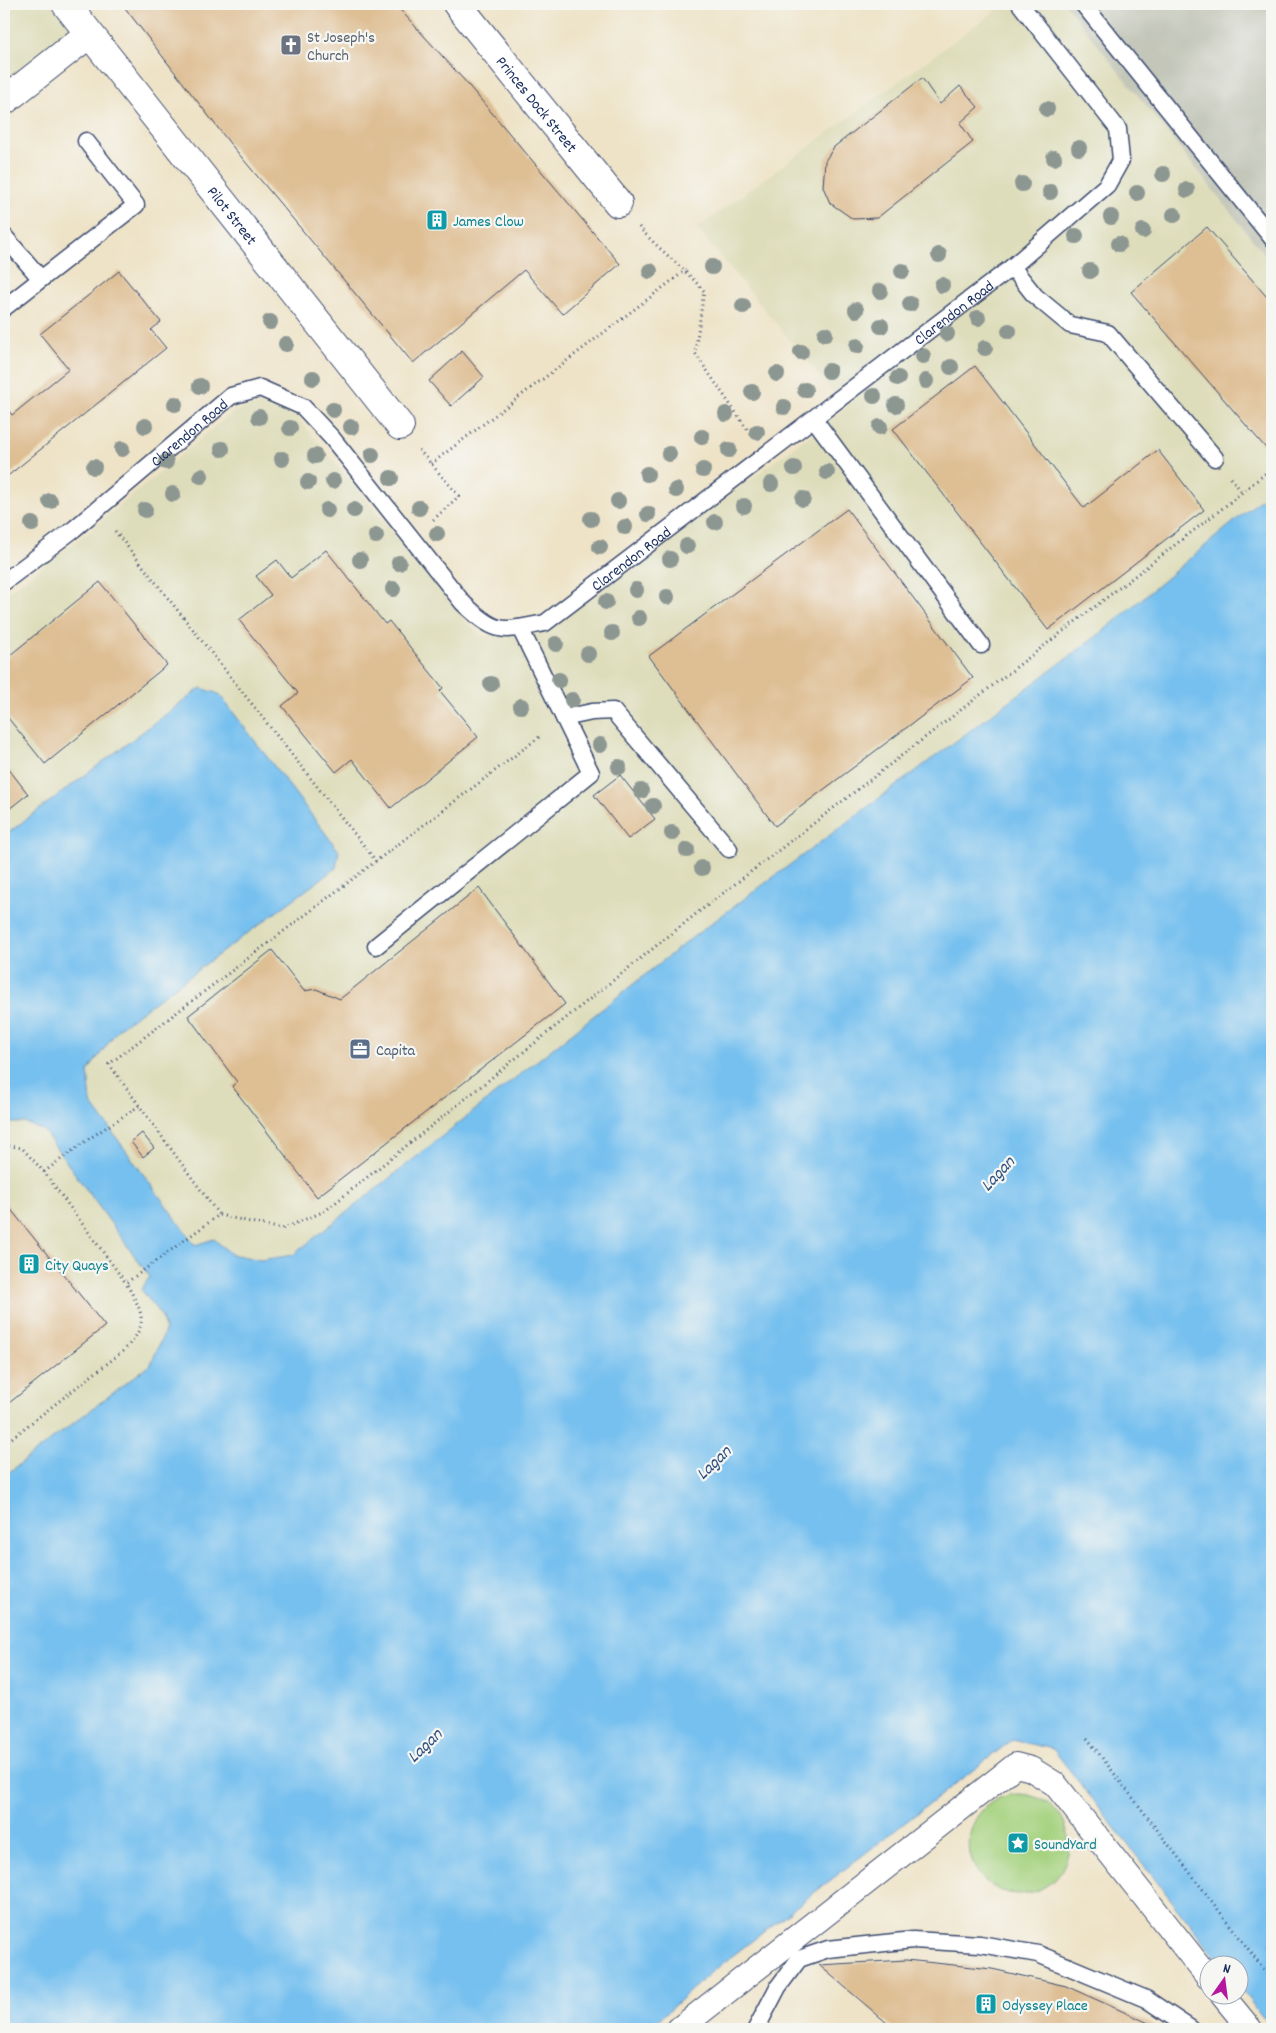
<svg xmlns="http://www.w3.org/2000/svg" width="1276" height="2033" viewBox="0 0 1276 2033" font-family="Dekko,sans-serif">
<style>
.built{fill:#deddbb}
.industrial{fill:#c3c6b9}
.green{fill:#a5d27f;stroke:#60806e}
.water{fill:#76c0ef;stroke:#4878a6}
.building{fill:#debe93}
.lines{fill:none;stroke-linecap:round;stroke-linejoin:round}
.service-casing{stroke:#3b4a6e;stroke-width:19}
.pedestrian-casing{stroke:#3b4a6e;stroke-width:26}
.minor-casing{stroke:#3b4a6e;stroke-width:30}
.path{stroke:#3b4a6e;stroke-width:3;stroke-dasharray:1 4;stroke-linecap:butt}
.service{stroke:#fff;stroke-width:16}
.pedestrian{stroke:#fff;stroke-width:24}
.minor{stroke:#fff;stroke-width:28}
.tree{fill:#8d9792}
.labels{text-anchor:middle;stroke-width:4.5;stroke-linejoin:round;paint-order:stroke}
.worship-label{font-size:16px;fill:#5b616d;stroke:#f6f6f2;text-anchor:start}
.street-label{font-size:16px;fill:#1b2f5e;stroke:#f6f6f2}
.culture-label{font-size:16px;fill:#0d838f;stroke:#f6f6f2;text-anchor:start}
.service-label{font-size:16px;fill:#4e5e75;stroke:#f6f6f2;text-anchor:start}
.water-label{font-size:18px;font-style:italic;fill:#325382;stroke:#f6f6f2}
</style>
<rect width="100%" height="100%" fill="#f6f6f2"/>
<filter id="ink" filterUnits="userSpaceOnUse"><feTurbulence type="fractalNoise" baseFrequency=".02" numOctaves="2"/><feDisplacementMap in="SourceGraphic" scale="10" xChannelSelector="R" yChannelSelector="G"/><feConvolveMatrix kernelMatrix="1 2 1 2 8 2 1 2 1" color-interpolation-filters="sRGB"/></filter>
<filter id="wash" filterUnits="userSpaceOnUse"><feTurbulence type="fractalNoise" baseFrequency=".0096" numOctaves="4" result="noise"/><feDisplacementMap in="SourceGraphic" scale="20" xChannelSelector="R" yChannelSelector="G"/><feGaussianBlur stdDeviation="1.12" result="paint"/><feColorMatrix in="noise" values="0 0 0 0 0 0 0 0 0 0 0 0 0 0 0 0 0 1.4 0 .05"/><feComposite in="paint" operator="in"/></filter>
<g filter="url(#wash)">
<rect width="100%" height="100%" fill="#eee3c7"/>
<g class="built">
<path d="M4 4H57L80 32 4 89Z"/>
<path d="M1005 4H1065L1272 264V504L304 1267 196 1263 77 1102 4 852V595L87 533 235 410 258 405 296 416 480 636 544 633 846 408 697 228Z"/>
<path d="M4 1111 50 1120 160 1273 178 1330 165 1369 4 1478Z"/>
</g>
<path class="industrial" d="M1065 4H1272V264Z"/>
<circle class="green" cx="1019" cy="1844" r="50"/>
<path class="water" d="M1272 490V2029L1239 1987 1238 1966 1222 1965 1053 1749 1012 1740 709 1974 648 2029H4V1476L151 1364 165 1331 162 1317 141 1289 150 1277 44 1131 25 1123H4V836L201 688 219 694 339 851 336 868 119 1028 88 1071 91 1103 195 1245 214 1239 231 1254 261 1260 293 1255 685 943 1101 633Z"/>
<g id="blocks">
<g class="building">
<path d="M122 4H395L464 80 620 264 562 314 524 270 413 363 228 141Z"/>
<path d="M922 78 940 104 960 86 978 107 960 123 973 142 877 218 853 219 830 203 823 187 825 161 834 147Z"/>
<path d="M1207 227 1272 303 1271 454 1131 292Z"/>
<path d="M119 271 161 322 151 330 166 348 4 479V405L12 415 69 369 40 334Z"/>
<path d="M462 351 484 377 451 406 429 381Z"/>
<path d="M975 366 1084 508 1158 450 1204 510 1048 630 893 429Z"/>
<path d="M847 509 973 678 775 826 649 656Z"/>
<path d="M326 550 385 624 389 621 443 688 440 691 478 737 391 808 352 759 336 772 282 706 298 693 239 620 271 595 256 576 277 560 291 578Z"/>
<path d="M100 582 167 665 45 764 4 713V660Z"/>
<path d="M4 763 28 794 4 813Z"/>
<path d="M620 775 655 819 628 839 594 795Z"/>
<path d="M479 888 565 1004 317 1197 232 1086 237 1082 188 1016 272 950 304 991 316 989 340 999Z"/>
<path d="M142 1133 154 1148 143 1157 131 1142Z"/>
<path d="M4 1201 105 1326 4 1407Z"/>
<path d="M906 1960 992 1969 1066 1986 1162 2029H894L819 1965Z"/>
</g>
</g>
</g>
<g filter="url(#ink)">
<use href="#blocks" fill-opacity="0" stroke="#3b4a6e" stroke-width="1"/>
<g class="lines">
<g class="service-casing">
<g id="service">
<path d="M1083 4 1272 238"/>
<path d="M4 236 41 279 136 205 86 141"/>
<path d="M1012 267 1035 296 1070 325 1108 333 1215 458"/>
<path d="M4 308 41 279"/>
<path d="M814 419 981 645"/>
<path id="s1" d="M4 582 74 529 231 396 260 388 303 407 332 438 463 603C498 636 501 631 545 623L1012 267 1107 185 1121 160 1118 129 1020 4"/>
<path d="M564 718 592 712 613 711 729 849"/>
<path d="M376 946 591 773 520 628"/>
<path d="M756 2029 778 1987 799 1959 828 1949 913 1940 980 1944 1038 1954 1146 1999 1191 2029"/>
</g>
</g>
<g class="pedestrian-casing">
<g id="pedestrian">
<path d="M1223 1996 1250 2029"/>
<path d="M679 2029 1016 1765 1031 1769 1055 1784 1208 1977"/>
</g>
</g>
<g class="minor-casing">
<g id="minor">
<path id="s2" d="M66 4 400 426"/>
<path id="s3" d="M457 4 618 203"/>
<path d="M4 101 89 34"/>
</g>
</g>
<g class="path">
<path d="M639 227C659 250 684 268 704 291L695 353 749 432"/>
<path d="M419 450 459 496 433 520"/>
<path d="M431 464 686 270"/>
<path d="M1231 478 1242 492"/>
<path d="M115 531 376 861"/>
<path d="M4 1145 22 1148 44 1172 126 1283 219 1215 109 1064 542 735"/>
<path d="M44 1172 87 1140 139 1106"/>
<path d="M219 1215 282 1229 325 1211 696 914 1219 511 1272 468"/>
<path d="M4 1444 122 1352C150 1324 144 1315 126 1283"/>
<path d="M1087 1738 1272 1980"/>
</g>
<use href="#service" class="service"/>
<use href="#pedestrian" class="pedestrian"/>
<use href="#minor" class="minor"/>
</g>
<g class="tree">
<circle cx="1047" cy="109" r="8"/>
<circle cx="1079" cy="148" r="8"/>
<circle cx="1054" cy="158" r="8"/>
<circle cx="1163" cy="174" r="8"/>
<circle cx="1022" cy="184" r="8"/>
<circle cx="1187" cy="190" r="8"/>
<circle cx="1050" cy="192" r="8"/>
<circle cx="1137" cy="193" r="8"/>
<circle cx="1174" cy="215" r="8"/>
<circle cx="1111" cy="217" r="8"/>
<circle cx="1143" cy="231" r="8"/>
<circle cx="1076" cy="236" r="8"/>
<circle cx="1119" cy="244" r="8"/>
<circle cx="939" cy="255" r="8"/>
<circle cx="712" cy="267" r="8"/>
<circle cx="650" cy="271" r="8"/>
<circle cx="902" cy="271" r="8"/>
<circle cx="1090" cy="271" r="8"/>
<circle cx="942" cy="285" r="8"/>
<circle cx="880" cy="291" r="8"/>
<circle cx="910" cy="304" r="8"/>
<circle cx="743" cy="306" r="8"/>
<circle cx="856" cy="310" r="8"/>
<circle cx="978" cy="318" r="8"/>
<circle cx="270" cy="322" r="8"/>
<circle cx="881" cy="326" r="8"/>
<circle cx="1009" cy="331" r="8"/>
<circle cx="825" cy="334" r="8"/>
<circle cx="947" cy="334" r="8"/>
<circle cx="286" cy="344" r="8"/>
<circle cx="857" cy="346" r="8"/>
<circle cx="985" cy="348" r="8"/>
<circle cx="801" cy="352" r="8"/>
<circle cx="923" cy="356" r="8"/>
<circle cx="951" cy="367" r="8"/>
<circle cx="829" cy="371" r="8"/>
<circle cx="777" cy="374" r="8"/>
<circle cx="313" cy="378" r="8"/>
<circle cx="898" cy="378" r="8"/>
<circle cx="926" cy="381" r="8"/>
<circle cx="200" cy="386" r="8"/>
<circle cx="805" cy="390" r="8"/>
<circle cx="752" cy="392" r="8"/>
<circle cx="874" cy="396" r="8"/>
<circle cx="175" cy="404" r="8"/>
<circle cx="896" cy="405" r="8"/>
<circle cx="784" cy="407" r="8"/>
<circle cx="333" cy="410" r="8"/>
<circle cx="726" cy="414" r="8"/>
<circle cx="259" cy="417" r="8"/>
<circle cx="145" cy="426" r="8"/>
<circle cx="351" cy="427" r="8"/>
<circle cx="880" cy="427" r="8"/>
<circle cx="290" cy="428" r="8"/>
<circle cx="757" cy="432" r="8"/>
<circle cx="702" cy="437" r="8"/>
<circle cx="122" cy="449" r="8"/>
<circle cx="222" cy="449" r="8"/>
<circle cx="729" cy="450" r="8"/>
<circle cx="669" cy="454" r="8"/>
<circle cx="372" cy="455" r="8"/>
<circle cx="315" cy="456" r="8"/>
<circle cx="282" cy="459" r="8"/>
<circle cx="166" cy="462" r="8"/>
<circle cx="94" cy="467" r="8"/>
<circle cx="794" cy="468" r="8"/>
<circle cx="703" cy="470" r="8"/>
<circle cx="827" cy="472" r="8"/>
<circle cx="647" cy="474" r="8"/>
<circle cx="201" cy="476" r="8"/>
<circle cx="391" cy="478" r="8"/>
<circle cx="333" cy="481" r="8"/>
<circle cx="308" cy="482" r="8"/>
<circle cx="771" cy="484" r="8"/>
<circle cx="676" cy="490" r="8"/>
<circle cx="173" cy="494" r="8"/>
<circle cx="803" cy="499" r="8"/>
<circle cx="50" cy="501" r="8"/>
<circle cx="618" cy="501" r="8"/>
<circle cx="744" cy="506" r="8"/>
<circle cx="419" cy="508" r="8"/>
<circle cx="145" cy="510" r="8"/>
<circle cx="327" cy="510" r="8"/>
<circle cx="354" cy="510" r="8"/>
<circle cx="648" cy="514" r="8"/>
<circle cx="591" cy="519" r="8"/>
<circle cx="715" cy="522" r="8"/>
<circle cx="32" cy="524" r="8"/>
<circle cx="625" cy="527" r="8"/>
<circle cx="437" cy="534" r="8"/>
<circle cx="376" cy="536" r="8"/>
<circle cx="687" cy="546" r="8"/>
<circle cx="600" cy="547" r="8"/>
<circle cx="670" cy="559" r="8"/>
<circle cx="360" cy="560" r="8"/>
<circle cx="399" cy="563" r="8"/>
<circle cx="393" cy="589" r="8"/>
<circle cx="636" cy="590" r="8"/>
<circle cx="667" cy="597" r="8"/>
<circle cx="606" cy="602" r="8"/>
<circle cx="639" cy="618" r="8"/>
<circle cx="612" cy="633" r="8"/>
<circle cx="556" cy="644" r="8"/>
<circle cx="588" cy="654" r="8"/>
<circle cx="559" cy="680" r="8"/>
<circle cx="491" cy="684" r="8"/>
<circle cx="572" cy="700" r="8"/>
<circle cx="521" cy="706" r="8"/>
<circle cx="600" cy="745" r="8"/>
<circle cx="619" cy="767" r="8"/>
<circle cx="641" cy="791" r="8"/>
<circle cx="653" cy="806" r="8"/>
<circle cx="672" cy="833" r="8"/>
<circle cx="687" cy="850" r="8"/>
<circle cx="702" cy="868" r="8"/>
</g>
</g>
<defs>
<g id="church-square" transform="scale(1.125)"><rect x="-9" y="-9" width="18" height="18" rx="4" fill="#6b7280" stroke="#f6f6f2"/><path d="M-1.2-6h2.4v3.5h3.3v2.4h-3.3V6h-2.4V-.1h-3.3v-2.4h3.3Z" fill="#fff"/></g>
<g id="building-square" transform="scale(1.125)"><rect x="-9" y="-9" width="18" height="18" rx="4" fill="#0f9aa8" stroke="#f6f6f2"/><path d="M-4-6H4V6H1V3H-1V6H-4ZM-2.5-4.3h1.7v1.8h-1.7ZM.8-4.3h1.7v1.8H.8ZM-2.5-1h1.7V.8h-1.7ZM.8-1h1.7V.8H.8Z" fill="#fff"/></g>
<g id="office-square" transform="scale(1.125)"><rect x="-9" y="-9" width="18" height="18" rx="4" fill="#5c6f8a" stroke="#f6f6f2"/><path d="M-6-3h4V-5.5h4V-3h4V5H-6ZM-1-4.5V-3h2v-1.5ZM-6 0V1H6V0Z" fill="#fff"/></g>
<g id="sight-square" transform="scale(1.125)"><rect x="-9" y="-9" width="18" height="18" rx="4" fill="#0f9aa8" stroke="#f6f6f2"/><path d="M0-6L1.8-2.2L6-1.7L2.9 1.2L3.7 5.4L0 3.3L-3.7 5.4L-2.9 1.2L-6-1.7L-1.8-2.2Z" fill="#fff"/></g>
</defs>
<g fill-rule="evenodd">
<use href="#church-square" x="291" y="45"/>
<use href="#building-square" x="437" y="220"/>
<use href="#office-square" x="360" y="1049"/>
<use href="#building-square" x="29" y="1264"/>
<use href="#sight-square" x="1018" y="1843"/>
<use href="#building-square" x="986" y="2004"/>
</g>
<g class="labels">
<g class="worship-label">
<text x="307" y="42">St Joseph's<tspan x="307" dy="18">Church</tspan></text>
</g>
<g class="street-label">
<text dy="6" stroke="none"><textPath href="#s3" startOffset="128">Princes Dock Street</textPath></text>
<text dy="6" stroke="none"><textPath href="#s2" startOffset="269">Pilot Street</textPath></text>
<text dy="6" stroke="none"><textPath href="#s1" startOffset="1228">Clarendon Road</textPath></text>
<text dy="6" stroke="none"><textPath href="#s1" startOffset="238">Clarendon Road</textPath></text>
<text dy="6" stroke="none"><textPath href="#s1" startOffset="822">Clarendon Road</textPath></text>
</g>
<g class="culture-label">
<text x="453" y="226">James Clow</text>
<text x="45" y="1270">City Quays</text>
<text x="1034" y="1849">SoundYard</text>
<text x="1002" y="2010">Odyssey Place</text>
</g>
<g class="service-label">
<text x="376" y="1055">Capita</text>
</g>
<g class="water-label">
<text transform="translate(997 1173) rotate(-47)" y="6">Lagan</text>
<text transform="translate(713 1462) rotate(-44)" y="6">Lagan</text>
<text transform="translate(424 1745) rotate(-44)" y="6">Lagan</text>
</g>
</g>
<rect width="1276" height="2033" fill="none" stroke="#f6f6f2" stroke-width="20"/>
<g transform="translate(1224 1980) rotate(14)"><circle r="24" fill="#f6f6f2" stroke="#9ea6b7"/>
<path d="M0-4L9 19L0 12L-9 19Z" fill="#b5179e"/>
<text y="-8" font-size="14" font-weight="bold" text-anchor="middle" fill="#1b2f5e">N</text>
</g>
</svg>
